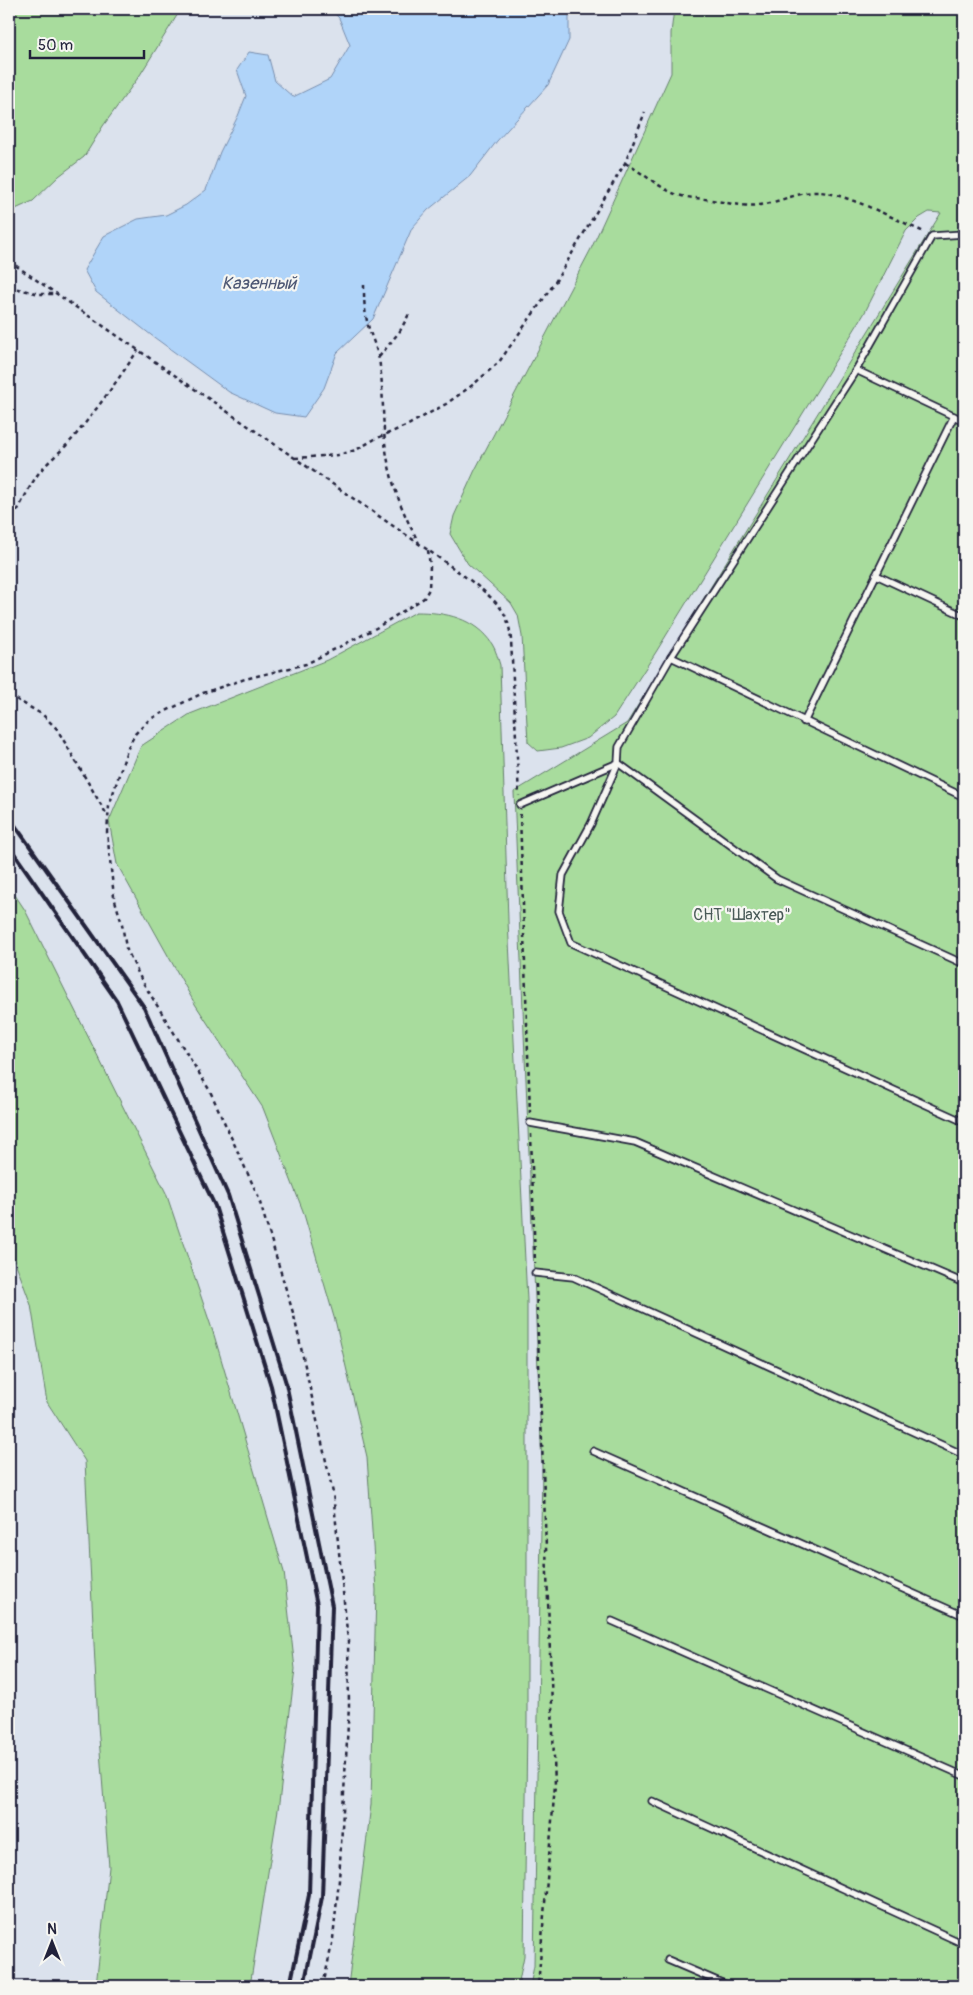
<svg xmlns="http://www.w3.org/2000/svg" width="973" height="1995" viewBox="0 0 973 1995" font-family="Pangolin,sans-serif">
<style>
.green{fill:#a8dc9d;stroke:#657f6c}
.water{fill:#b0d4f9;stroke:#778dad}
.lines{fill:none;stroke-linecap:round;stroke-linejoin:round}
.service-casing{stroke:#22223b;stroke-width:9}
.path{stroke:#22223b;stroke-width:2.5;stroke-dasharray:4 4;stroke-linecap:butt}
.service{stroke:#f6f6f2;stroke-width:5.5}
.rail{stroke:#22223b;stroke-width:4}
.labels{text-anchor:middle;stroke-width:4.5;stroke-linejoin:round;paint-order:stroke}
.park-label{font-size:16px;fill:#4a5a58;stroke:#f6f6f2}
.water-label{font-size:18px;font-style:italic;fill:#4d5774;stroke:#f6f6f2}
</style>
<rect width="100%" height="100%" fill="#dbe2ed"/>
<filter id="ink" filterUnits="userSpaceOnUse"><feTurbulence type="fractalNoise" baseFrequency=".02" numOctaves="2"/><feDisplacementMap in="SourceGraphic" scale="10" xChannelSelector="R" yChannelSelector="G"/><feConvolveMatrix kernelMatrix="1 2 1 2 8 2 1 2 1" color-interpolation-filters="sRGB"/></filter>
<g filter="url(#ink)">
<g class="green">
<path d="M9 9H181L140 75 103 126 84 157 59 176 33 201 9 212Z"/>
<path d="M674 9H964V1986H530L534 1966 542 1466 514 792 627 723 941 213 929 212 919 218 906 231 864 314 656 652 614 717 588 738 561 748 538 751 528 742 522 636 518 615 511 603 468 564 450 534 454 516 475 470 591 249 671 73V33Z"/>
<path d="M416 612C445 612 475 618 492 644 496 650 498 659 500 665L508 921 527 1300V1722L524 1956 518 1986H348L371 1805 376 1590 367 1457 336 1324 303 1211 263 1108 195 1004 117 864 109 821 141 746 190 714 327 660Z"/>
<path d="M9 886 25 910 166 1193 214 1335 284 1572 295 1669 279 1803 250 1986H96L109 1867 98 1725 85 1461 47 1402 31 1305 9 1245Z"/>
</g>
<path class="water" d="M330 9H569V40L548 85 497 141 470 176 428 210 412 228 373 319 337 353 324 388 304 417 275 413 229 392 151 335 96 292 84 270 104 236 138 219 166 215 186 205 206 190 220 152 238 116 246 96 237 70 249 52 268 55 275 81 293 97 330 79 350 45 339 18Z"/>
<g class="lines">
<g class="service-casing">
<g id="service">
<path d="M856 370 964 421"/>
<path d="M876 575 964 616"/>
<path d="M671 657 964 797"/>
<path d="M804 722 954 416"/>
<path d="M520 805 618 763 619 747 671 657 856 370 932 236 964 234"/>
<path d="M964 964 777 879 618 763 591 824 563 875 559 911 571 943 964 1122"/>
<path d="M530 1123 635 1142 964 1283"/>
<path d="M535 1273 573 1277 964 1455"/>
<path d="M593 1451 964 1616"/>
<path d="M612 1621 964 1776"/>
<path d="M652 1801 964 1944"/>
<path d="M668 1960 729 1986"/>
</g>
</g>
<g class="path">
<path d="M625 163C640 171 652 182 667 190 682 199 695 197 711 200 728 203 743 207 760 205 780 202 800 191 820 192 847 194 897 220 924 232"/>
<path d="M9 261 428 550C448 565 489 591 502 610 508 619 510 629 511 640L519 796"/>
<path d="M364 285C364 295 364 306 366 315 368 333 378 347 380 366 384 394 382 423 386 450 391 484 403 514 419 543"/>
<path d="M9 287 40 294H54"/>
<path d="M379 357 400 331 409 314"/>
<path d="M295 458 338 455 356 450 375 439 408 425 446 404 474 384 499 362 554 284 625 163 645 112"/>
<path d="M9 525C21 507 28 486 42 469 52 458 65 448 74 437 97 409 118 380 138 350"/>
<path d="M9 695 43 715 57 729 107 815"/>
<path d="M520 814 530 1113"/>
<path d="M531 1134 535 1263"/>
<path d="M536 1284 555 1785 538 1986"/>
<path d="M323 1986 333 1939 339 1880 349 1706 348 1641 333 1493 294 1316 258 1196 210 1091 142 981 126 948 122 924 114 897 107 832 109 806 127 750 135 734 150 719 203 693 245 679 306 664 376 628 424 598 429 589 430 566 428 550"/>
</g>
<use href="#service" class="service"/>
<g class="rail">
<path d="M9 817 144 1007 228 1195 286 1383 332 1606 322 1897 304 1986"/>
<path d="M9 846 117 1001 215 1206 271 1386 317 1605 309 1895 290 1986"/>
</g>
</g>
</g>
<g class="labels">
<g class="park-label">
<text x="742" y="920">СНТ "Шахтер"</text>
</g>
<g class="water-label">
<text x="259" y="289">Казенный</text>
</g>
</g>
<rect width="973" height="1995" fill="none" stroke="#f6f6f2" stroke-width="30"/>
<rect x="15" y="15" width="943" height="1965" fill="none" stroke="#22223b" stroke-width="2" filter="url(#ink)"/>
<g transform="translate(52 1942)" stroke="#f6f6f2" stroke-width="4" paint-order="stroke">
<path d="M0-4L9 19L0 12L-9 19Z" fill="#22223b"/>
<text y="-8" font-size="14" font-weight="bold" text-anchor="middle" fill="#22223b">N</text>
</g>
<path d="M30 50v8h114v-8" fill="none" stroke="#22223b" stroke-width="2.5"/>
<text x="38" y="50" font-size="15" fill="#22223b" stroke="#f6f6f2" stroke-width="4" paint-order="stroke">50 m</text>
</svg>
